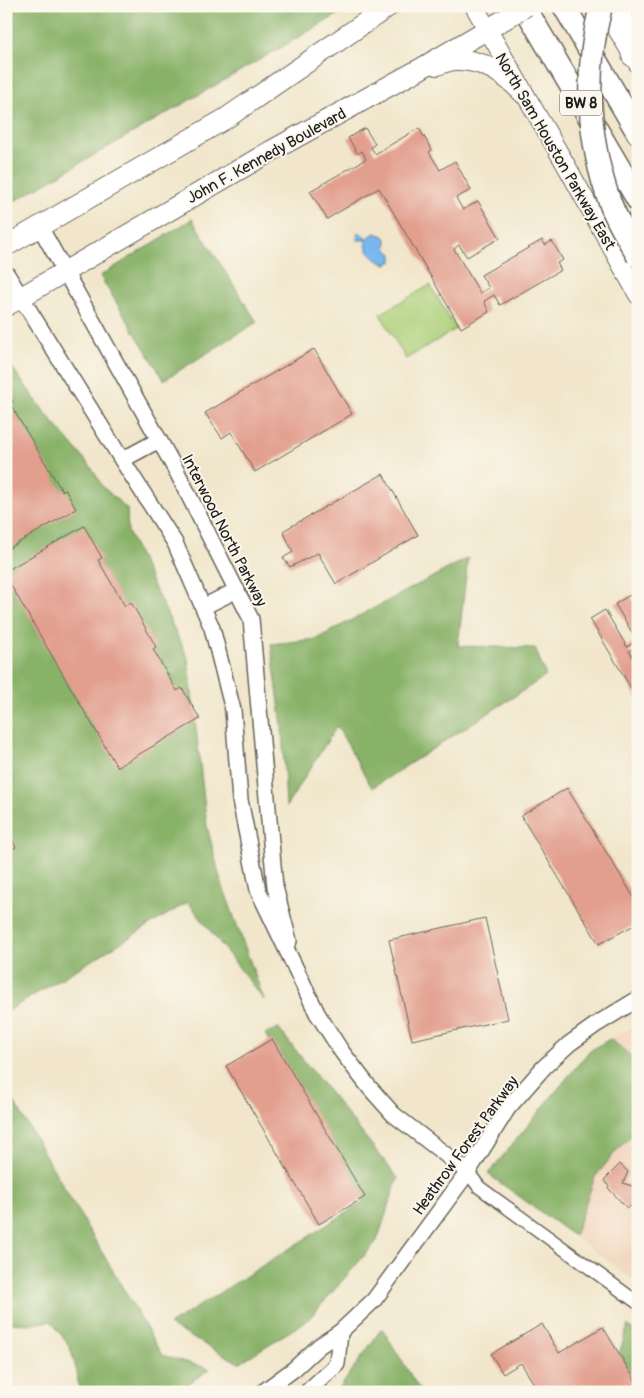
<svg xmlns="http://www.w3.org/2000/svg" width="644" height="1398" viewBox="0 0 644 1398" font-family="Pangolin,sans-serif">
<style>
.built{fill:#f1d5bc}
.green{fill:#acd079;stroke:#64764a}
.forest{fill:#89b269;stroke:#526742}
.water{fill:#7ab7ed;stroke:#4b6a84}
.building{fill:#e29f8e}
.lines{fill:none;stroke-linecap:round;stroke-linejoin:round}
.minor-casing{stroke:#676359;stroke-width:15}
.tertiary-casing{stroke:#676359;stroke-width:18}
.secondary-casing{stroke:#676359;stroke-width:20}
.primary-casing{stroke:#676359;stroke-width:22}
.motorway-casing{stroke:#676359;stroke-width:25}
.minor{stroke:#fff;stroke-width:12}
.tertiary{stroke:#fff;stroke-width:15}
.secondary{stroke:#fff;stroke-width:18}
.primary{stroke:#fff;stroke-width:20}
.motorway{stroke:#fff;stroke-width:22}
.primary-bridge-casing{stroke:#676359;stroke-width:22;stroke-linecap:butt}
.motorway-bridge-casing{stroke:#676359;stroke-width:25;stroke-linecap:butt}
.primary-bridge{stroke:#fff;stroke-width:20}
.motorway-bridge{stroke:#fff;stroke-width:22}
.labels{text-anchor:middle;stroke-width:4;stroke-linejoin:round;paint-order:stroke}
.shield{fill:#fbf7ec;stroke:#5f5e5a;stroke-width:1}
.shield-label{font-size:15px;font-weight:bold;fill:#1c1c1c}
.street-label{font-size:16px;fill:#1c1c1c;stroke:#fbf7ec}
</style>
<rect width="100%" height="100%" fill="#fbf7ec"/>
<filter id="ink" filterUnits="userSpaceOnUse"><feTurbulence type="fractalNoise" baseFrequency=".02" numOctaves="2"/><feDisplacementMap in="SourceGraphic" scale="10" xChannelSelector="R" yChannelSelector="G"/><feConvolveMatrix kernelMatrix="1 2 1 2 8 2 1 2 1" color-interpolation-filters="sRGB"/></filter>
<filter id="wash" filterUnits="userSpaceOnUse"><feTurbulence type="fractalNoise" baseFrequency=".0096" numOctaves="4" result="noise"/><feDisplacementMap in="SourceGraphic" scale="20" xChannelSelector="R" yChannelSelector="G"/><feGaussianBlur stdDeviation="1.12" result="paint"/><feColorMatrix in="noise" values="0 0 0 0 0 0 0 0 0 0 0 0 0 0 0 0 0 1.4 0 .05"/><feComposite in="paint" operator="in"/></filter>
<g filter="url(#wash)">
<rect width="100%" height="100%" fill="#f1e6cb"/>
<path class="built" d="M638 1024V1283L488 1174 590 1050Z"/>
<path class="green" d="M430 285 456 329 406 359 380 314Z"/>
<g class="forest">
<path d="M6 6H343L339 14 6 206Z"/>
<path d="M192 219 257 322 164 380 100 276Z"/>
<path d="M6 359 43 410 92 468 103 487 127 509 128 532 188 658 207 826 220 878 264 1000 188 902 6 1012Z"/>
<path d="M468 558 458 646 535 648 546 676 372 788 337 726 286 807 282 726 271 644 316 639Z"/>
<path d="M278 1028 398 1178 377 1241 308 1320 239 1363 169 1325 363 1202 265 1034Z"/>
<path d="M610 1039 638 1061V1129L618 1149 595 1177 574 1236 488 1174 590 1050Z"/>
<path d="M6 1088 162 1355 210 1369 176 1392H79L77 1372 70 1347 51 1321 30 1324 6 1323Z"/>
<path d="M628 1325 638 1335V1390L615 1367Z"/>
<path d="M382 1328 421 1392H337Z"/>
</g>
<path class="water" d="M360 233 362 234 366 239 375 233 384 236 387 241 386 248 392 254V262L385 264C375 260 365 252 366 240H358L357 234Z"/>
<g id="blocks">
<g class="building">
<path d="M365 128 375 144 371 147 375 154 419 128 432 150 429 152 440 170 455 161 471 190 456 198 463 210 478 201 500 238 467 257 459 245 454 249 480 293 489 288 481 275 542 240 545 245 552 241 563 260 557 263 561 270 500 305 494 295 484 301 489 312 461 328 379 188 327 219 310 191 366 159 362 151 358 154 348 138Z"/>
<path d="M314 349 352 414 255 472 231 432 222 438 205 413Z"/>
<path d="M6 390 13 402 10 404 62 491 65 489 76 509 6 550Z"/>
<path d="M383 474 418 535 336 584 318 553 290 567 283 558 293 552 283 531Z"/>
<path d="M84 526 102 558 98 560 125 606 131 602 156 647 153 649 177 691 182 688 200 719 117 767 6 577V571Z"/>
<path d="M630 595 638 607V646L629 651 638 665V700L590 619 605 610 627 647 637 641 615 604Z"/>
<path d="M567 788 638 904V923L599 944 521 816Z"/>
<path d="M6 830 16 847 6 852Z"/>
<path d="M485 918 508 1019 412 1040 389 940Z"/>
<path d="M272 1039 365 1197 319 1224 226 1066Z"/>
<path d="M620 1164 628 1172 623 1183 632 1186 638 1181V1207L635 1204 627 1208 608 1188 609 1186 604 1180Z"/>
<path d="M542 1324 559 1353 603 1327 638 1385V1392H598L597 1390 595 1392H539L521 1363 503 1374 491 1354Z"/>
</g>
</g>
</g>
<g filter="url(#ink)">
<use href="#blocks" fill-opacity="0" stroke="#676359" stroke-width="1"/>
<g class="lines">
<g class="minor-casing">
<path id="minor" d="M468 1172 479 1187 638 1303"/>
</g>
<g class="tertiary-casing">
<g id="tertiary">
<path d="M40 227 177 472 251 619 275 887 289 941"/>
<path d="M6 273 122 460 175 543 212 628 233 710 240 800 258 890 317 1013 342 1052 369 1087 393 1114 468 1172"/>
<path d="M122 460 159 440"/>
<path d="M203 607 237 590"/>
<path d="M263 1392 294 1369 319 1346 340 1332 374 1300 468 1172 508 1108 544 1067 569 1044 597 1024 638 999"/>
<path d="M307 1392 337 1364 340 1332"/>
</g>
</g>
<g class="secondary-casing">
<g id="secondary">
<path d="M474 6 566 165 638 295"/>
<path d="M603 6 638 64"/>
</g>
</g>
<g class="primary-casing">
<g id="primary">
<path d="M621 6 632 56"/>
<path d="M437 65C443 63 450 60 456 60 483 59 507 76 524 94"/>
<path d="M6 246 225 119 389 6"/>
<path d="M6 306 271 151 420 69 505 19"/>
</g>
</g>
<g class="motorway-casing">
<g id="motorway">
<path d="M524 6 638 200"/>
<path d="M564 6 638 133"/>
</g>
</g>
<use href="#minor" class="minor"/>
<use href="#tertiary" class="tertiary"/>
<use href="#secondary" class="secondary"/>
<use href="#primary" class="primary"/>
<use href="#motorway" class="motorway"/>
<g class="primary-bridge-casing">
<path id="primary-bridge" d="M505 19 526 6"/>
</g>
<g class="motorway-bridge-casing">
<path id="motorway-bridge" d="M601 6C584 72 587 141 611 205 618 223 629 240 638 256"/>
</g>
<use href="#primary-bridge" class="primary-bridge"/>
<use href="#motorway-bridge" class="motorway-bridge"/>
</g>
</g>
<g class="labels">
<rect class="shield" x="560" y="90.5" width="42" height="25" rx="4"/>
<g class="shield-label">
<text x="581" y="108">BW 8</text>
</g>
<g class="street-label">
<text transform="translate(556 151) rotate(60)" y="6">North Sam Houston Parkway East</text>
<text transform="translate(266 155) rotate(-29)" y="6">John F. Kennedy Boulevard</text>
<text transform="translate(225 530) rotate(63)" y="6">Interwood North Parkway</text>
<text transform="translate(465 1145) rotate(-54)" y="6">Heathrow Forest Parkway</text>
</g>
</g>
<rect width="644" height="1398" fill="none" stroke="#fbf7ec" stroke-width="25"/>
</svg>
